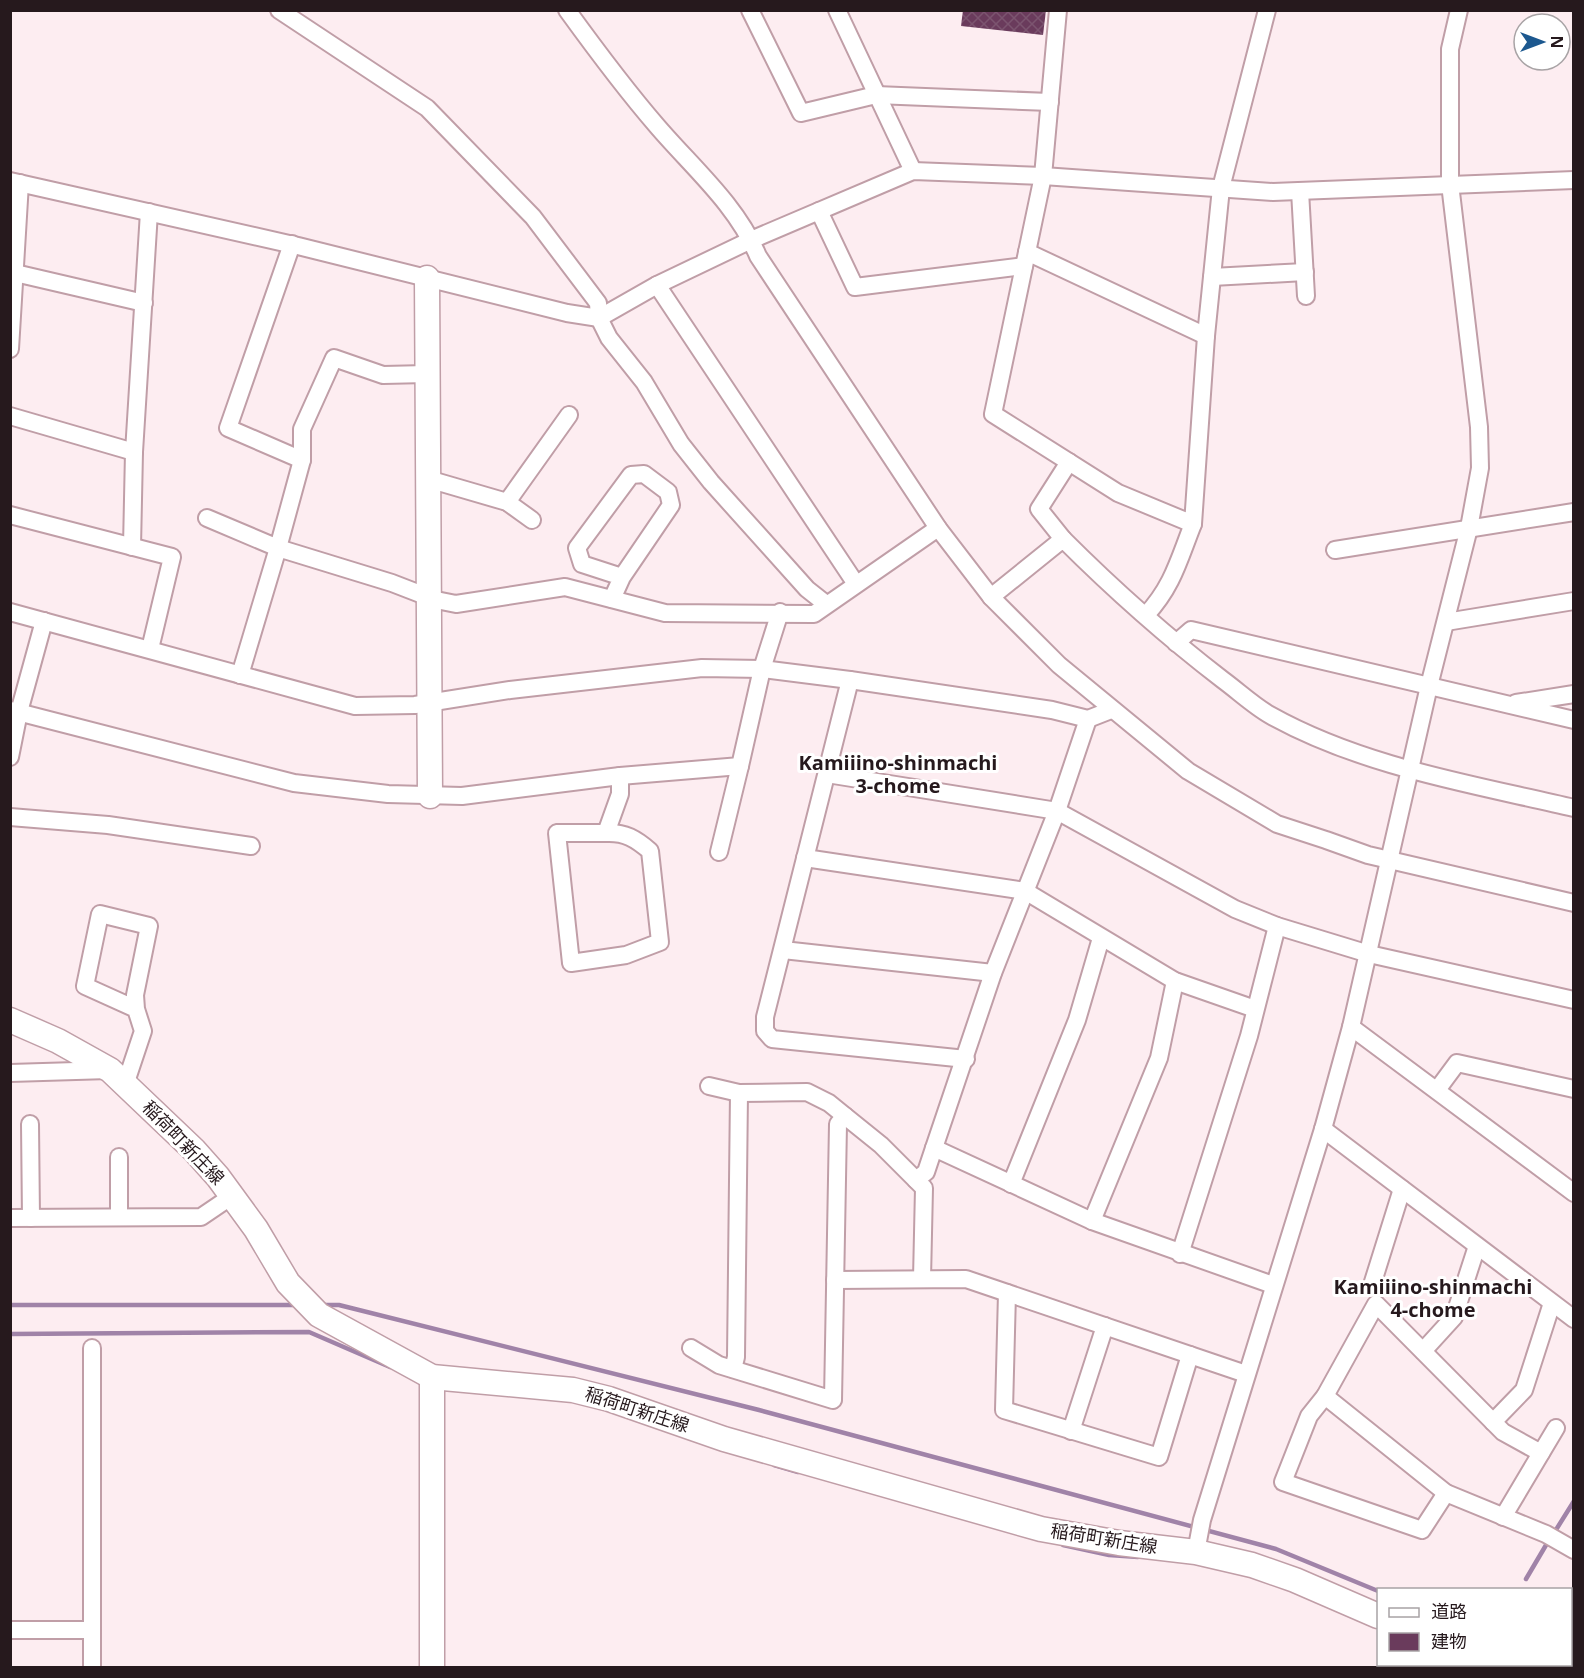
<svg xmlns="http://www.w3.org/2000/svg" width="1584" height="1678" viewBox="0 0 1584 1678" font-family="'Open Sans','Noto Sans JP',sans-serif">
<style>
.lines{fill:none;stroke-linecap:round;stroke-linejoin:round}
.stream{stroke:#a083a8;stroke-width:4.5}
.building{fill:url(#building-cross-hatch)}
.street-casing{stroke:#c09ea7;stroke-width:20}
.secondary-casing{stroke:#c09ea7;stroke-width:27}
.street{stroke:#fff;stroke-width:16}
.secondary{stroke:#fff;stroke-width:24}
.labels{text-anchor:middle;stroke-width:6;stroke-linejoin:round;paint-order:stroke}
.street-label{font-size:18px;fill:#26191d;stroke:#fff}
.neighbourhood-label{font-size:20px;font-weight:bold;fill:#26191d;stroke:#fff}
</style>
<defs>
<pattern id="building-cross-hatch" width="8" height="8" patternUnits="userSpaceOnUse" patternTransform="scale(1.5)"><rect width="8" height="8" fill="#6a3b5c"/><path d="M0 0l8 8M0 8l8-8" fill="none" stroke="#7b546f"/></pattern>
</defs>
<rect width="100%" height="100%" fill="#fdedf1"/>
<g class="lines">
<g class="stream">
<path d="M10 1305H299"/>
<path d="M322 1305H339L759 1410 1276 1549 1378 1591"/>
<path d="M10 1334 309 1332 390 1367"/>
<path d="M774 1465 798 1472"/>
<path d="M1554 1533 1574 1501"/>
<path d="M1063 1545 1109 1555 1138 1557"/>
<path d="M1526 1579 1549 1540"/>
<path d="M1570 1642 1574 1643"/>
<path d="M1448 1664 1453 1668"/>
<path d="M1523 1664 1528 1668"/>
</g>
</g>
<path class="building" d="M963 10H1046L1043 35 961 26Z"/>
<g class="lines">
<g class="street-casing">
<g id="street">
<path d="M279 10 427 108 533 217 598 303 599 318 609 338 644 382 681 444 711 482 807 589 826 604"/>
<path d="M567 10C596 50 625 89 657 126 692 167 737 205 758 256L938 528 991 597 1059 665 1188 771 1277 824 1326 840 1368 855 1574 903"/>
<path d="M750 10 801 113 876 95 1050 102"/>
<path d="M837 10 913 171"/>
<path d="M1058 10 1043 176 993 414 1118 493 1193 524 1206 336 1221 188 1267 10"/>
<path d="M10 181 298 246 567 313 599 318 657 285 751 240 913 171 1043 176 1273 192 1574 180"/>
<path d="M1300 191 1306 296"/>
<path d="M819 211 855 287 1024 266"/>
<path d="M292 244 228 428 302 460"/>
<path d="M1027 252 1206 336"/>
<path d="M15 273 144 303"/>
<path d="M1212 277 1305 272"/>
<path d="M657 285 856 584"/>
<path d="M10 349 20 183"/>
<path d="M10 416 134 452"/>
<path d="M428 479 507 502 532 520"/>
<path d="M507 502 569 415"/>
<path d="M10 515 172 557 150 649"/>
<path d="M207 518 278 548 302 460V429L334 358 383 375 427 374"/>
<path d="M1063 539 1039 509 1069 462"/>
<path d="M132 547 134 452 149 212"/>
<path d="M1335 550 1574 512"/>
<path d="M991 597 1063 539C1113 589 1167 637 1223 680 1238 691 1254 706 1270 715 1363 767 1472 784 1574 808"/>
<path d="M612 599 622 577 671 505 668 492 644 474 631 475 577 548 582 564 622 577"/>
<path d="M10 612 355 706 415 705 510 690 702 668 762 669 850 680 1052 710 1088 719 1111 710"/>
<path d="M1146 615C1173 586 1179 559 1193 524"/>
<path d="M1446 622 1574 601"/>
<path d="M1176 643 1191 630 1574 720"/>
<path d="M240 675 278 548 392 583 436 600 456 604 565 587 665 613 814 614 938 528"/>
<path d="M850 680 765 1017V1031L772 1039 966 1059"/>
<path d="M1516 703 1574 694"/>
<path d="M10 710 294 783 388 794 462 796 620 776 740 766 762 669 780 612"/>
<path d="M1088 719 1057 811 993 973 934 1148 1092 1221 1273 1285"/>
<path d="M10 757 19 712 44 621"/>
<path d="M827 774 1057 811 1235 909 1277 926 1369 954 1574 1000"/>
<path d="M10 817 108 825 251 846"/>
<path d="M606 833C625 832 636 839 650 851L660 942 626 955 571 963 557 833H606L620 794V776"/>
<path d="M719 852 740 766"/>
<path d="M805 858 1025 891 1175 981 1255 1009"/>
<path d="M783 950 993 973"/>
<path d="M1351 1027 1574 1193"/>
<path d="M10 1073 109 1070"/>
<path d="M125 1085 143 1031 136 1009 85 986 100 914 149 926 135 995 136 1009"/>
<path d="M709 1086 739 1093 807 1092 829 1103 845 1116 881 1145 924 1188 922 1279"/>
<path d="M1437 1090 1457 1063 1574 1089"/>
<path d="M30 1124 31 1218"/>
<path d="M1323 1129 1574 1319"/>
<path d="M119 1157V1217"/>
<path d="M916 1180 926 1172 934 1148"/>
<path d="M1011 1184 1077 1020 1101 938"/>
<path d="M10 1218 201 1217 232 1196"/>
<path d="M1092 1221 1159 1058 1175 981"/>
<path d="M1180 1254 1249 1036 1277 926"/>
<path d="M835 1280 966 1279 1246 1374"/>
<path d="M1372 1285 1402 1189"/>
<path d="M1007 1293 1004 1410 1159 1457 1190 1355"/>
<path d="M92 1348V1668"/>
<path d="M691 1348 719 1365 833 1400 838 1124 845 1116"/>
<path d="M1423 1351 1454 1317 1477 1246"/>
<path d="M733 1369 736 1357 739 1093"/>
<path d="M1325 1396 1446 1493 1546 1534 1574 1550"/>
<path d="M1493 1422 1524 1390 1552 1303"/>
<path d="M1071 1431 1105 1326"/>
<path d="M1446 1493 1422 1530 1283 1482 1309 1416 1325 1396 1376 1304 1503 1432 1541 1453"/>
<path d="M1503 1517 1556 1428"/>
<path d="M1196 1552 1202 1520 1323 1129 1351 1027 1429 686 1469 528 1480 468 1479 427 1450 184V49L1459 10"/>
<path d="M10 1630H92"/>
</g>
</g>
<g class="secondary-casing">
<g id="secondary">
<path d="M427 278 430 796"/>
<path d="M10 1020 58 1041 110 1070 194 1150 218 1177 256 1229 288 1283 319 1315 432 1377 573 1390 609 1399 724 1439 1041 1529 1119 1543 1196 1552 1252 1565 1295 1580 1378 1616"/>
<path d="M1469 1664 1473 1668"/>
<path d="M432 1668V1377"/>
</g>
</g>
<use href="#street" class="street"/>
<use href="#secondary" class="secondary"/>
</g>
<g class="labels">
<g class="street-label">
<text transform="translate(183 1143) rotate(46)" y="6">稲荷町新庄線</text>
<text transform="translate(637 1410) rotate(18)" y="6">稲荷町新庄線</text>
<text transform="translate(1104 1539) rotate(9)" y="6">稲荷町新庄線</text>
</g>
<g class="neighbourhood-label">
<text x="898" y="770">Kamiiino-shinmachi<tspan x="898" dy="23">3-chome</tspan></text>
<text x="1433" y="1294">Kamiiino-shinmachi<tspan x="1433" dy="23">4-chome</tspan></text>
</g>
</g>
<rect width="1584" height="1678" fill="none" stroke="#26191d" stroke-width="24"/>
<rect x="1377" y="1588" width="195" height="78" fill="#ffffff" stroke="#a8a3a5" stroke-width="1.5"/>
<rect x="1389" y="1608" width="30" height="9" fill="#ffffff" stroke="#a8a3a5" stroke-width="1.5"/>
<text x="1431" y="1618" font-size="18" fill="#26191d">道路</text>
<rect x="1389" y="1633" width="30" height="18" fill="#6a3b5c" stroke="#a8a3a5" stroke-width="1.5"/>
<text x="1431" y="1648" font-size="18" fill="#26191d">建物</text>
<g transform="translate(1542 42) rotate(90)"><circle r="28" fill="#ffffff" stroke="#a8a3a5" stroke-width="1.5"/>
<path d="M0-4.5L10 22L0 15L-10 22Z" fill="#1c588f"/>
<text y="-9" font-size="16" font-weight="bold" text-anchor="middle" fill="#26191d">N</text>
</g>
</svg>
